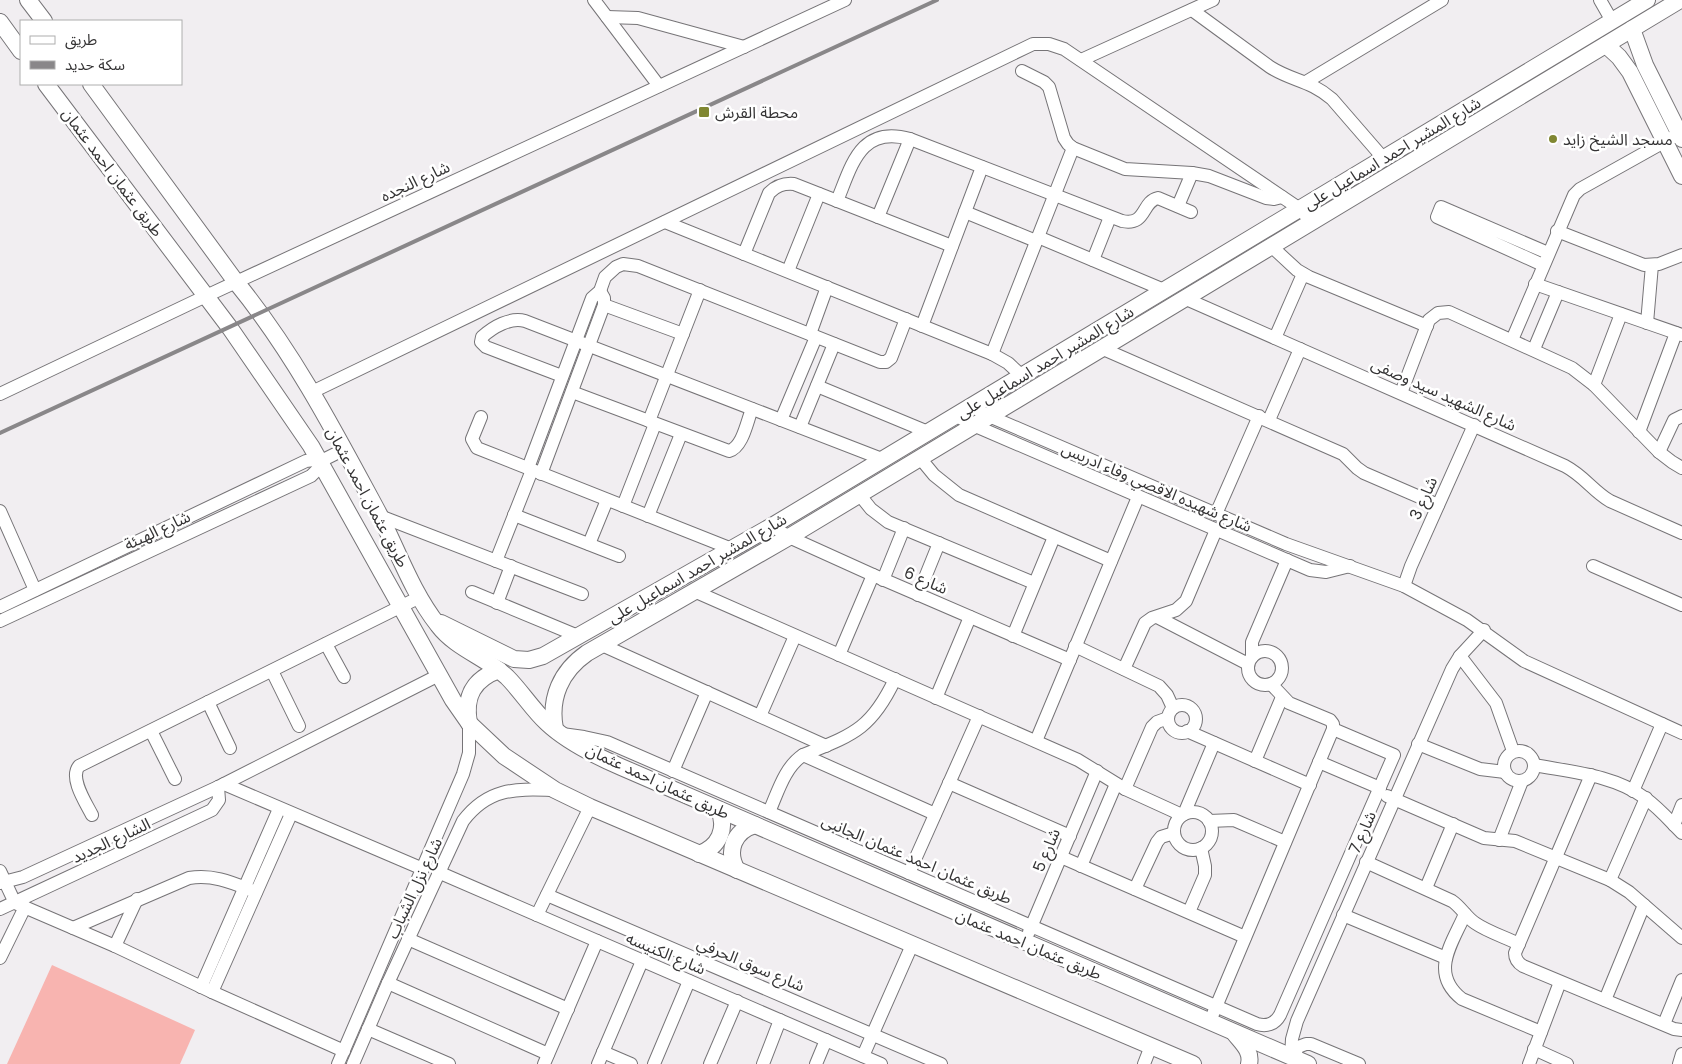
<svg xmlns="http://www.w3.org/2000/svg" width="1682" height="1064" viewBox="0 0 1682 1064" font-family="Poppins,'Noto Sans Arabic',sans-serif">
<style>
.pitch{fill:#f8b4b0}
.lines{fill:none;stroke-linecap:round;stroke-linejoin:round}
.minor-casing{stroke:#767477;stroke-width:14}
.major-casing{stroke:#767477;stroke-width:18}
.minor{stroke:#fff;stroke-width:12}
.major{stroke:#fff;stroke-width:16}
.rail{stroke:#898789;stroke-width:4}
.poi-dot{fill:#808732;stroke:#fff;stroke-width:2}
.labels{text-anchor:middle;stroke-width:5;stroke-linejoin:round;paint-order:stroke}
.poi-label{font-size:16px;fill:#353435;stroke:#fff;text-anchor:start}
.street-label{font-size:16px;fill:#353435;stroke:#fff}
</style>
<rect width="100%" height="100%" fill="#f1eef1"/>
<path class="pitch" d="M52 965 195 1030 180 1064H7Z"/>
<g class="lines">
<g class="minor-casing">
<g id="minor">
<path d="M594 0 659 86"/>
<path d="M1600 0 1612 21"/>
<path d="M1192 10 1270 67C1292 81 1310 80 1332 99L1384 159"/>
<path d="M607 17 638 18 744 47"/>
<path d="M1081 60 1213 0"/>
<path d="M1022 71 1044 82 1049 87 1064 138 1068 144 1073 148 1125 169 1192 173 1209 176 1266 198 1274 199 1282 197"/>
<path d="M1306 82 1442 0"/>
<path d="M837 201C852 165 860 125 910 139L1122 221C1147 226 1141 202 1158 198L1191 212"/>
<path d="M1178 206 1192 173"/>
<path d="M965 212 1036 241"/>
<path d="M878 217 910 139"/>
<path d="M665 222 992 354 1008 363 1022 376"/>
<path d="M1557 231 1644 265 1659 264 1682 255"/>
<path d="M1038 237 1164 290"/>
<path d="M1271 246 1297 270 1309 277 1427 326"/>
<path d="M744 254 769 193C776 186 783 183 794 184L952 246"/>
<path d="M1093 260 1110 217"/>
<path d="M1543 265 1437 217 1441 207 1548 253"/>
<path d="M788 271 819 194"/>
<path d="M1535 284 1682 335"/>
<path d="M1184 298 1565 466C1584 476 1593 491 1610 501L1682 533"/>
<path d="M604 305 683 334"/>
<path d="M1647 323 1652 265"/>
<path d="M922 326 982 167"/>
<path d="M810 334 827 287"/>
<path d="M1275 338 1303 274"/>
<path d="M1512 340 1574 195 1580 189 1673 137"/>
<path d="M1101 348 1343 454 1357 468 1364 473 1438 505"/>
<path d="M1534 349 1558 292"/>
<path d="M992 354 1073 148"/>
<path d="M562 376 486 347 481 342 482 337C493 327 510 317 525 321L882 459"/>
<path d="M1594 385 1621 314"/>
<path d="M817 386 928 432"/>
<path d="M312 392 1033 44H1049L1064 49 1300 209 1304 214"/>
<path d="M572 392 729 451C743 447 747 421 752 409"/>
<path d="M1401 393 1429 320 1438 313 1449 312 1572 368 1594 385 1659 452 1672 462 1682 468"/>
<path d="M0 394 206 296 845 0"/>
<path d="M971 406 989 416 1286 544 1404 586 1467 620 1524 661 1682 733"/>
<path d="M955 415 973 425 1310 570 1326 572 1350 566"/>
<path d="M481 417 472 439 477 448 732 549"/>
<path d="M781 420 816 337"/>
<path d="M1269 420 1300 349"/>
<path d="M649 421 700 290"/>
<path d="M800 427 834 344"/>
<path d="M1639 432 1676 333"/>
<path d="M1659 452 1674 420 1682 416"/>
<path d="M920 458 934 475 959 495 1111 561"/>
<path d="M528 468 592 298 600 291 605 277 616 267 623 264 638 266 880 362H886L891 358 906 319"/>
<path d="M541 474 604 305V298L600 291"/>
<path d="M859 494 871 509 888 522 1034 583"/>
<path d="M623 506 655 424"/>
<path d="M0 511 35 590"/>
<path d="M1216 514 1259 416"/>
<path d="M514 515 619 556"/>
<path d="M380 516 582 594"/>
<path d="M648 516 681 434"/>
<path d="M772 526 789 537 873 575 1070 660"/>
<path d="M589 544 607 500"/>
<path d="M496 561 532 470"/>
<path d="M1593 566 1682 605"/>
<path d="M883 580 904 528"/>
<path d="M1404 586 1411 566 1474 425"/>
<path d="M694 591 1078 760 1125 789 1182 815"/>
<path d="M472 592 578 636"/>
<path d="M918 595 939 543"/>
<path d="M497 603 511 566"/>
<path d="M0 607 306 461 314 460 321 461 343 450"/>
<path d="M1157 617 1248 664"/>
<path d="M0 621 311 476 317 470 321 461"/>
<path d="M1013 636 1054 537"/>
<path d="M326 644 344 677"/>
<path d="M602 645 826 746"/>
<path d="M1075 646 1159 686 1167 695 1173 708"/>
<circle cx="1265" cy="668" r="17"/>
<path d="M839 655 873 575"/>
<path d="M1460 656 1496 703 1513 751"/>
<path d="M1252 657V642L1287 560"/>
<path d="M1124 669 1145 623 1152 618 1176 610 1186 601 1216 530"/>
<path d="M272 671 299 726"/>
<path d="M936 698 970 617"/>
<path d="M208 702 230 748"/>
<circle cx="1182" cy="719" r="14"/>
<path d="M760 716 795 636"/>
<path d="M151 731 175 779"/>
<path d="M1187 731 1310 785"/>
<path d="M562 734 584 737 607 742 1257 1024C1267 1027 1275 1024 1280 1015L1394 755 1333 729"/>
<path d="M1036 741 1138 497"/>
<path d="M1418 744 1480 769 1505 772"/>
<circle cx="1519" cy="766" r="15"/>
<path d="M803 755 935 814"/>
<path d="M1255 761 1282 697"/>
<path d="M1319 762 1380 788"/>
<path d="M1534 765C1571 772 1614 775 1645 798 1659 808 1670 821 1682 833"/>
<path d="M673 771 707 692"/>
<path d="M1591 775 1515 953C1515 959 1518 963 1523 966L1674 1029 1682 1030"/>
<path d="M949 783 1070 836"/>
<path d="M224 784 423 869"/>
<path d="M1125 789 1152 727 1157 722 1168 718"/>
<path d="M1633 791 1662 724"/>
<path d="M1387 796 1484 838 1515 841 1610 880 1629 892 1682 938"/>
<circle cx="1193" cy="831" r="19"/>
<path d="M769 812C778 792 784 768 803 755 852 735 871 730 895 679"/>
<path d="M1184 814 1214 743"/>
<path d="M92 815C86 803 69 778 79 766L420 597"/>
<path d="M1209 821 1234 820 1285 842"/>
<path d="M1674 825 1682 805"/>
<path d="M1499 840 1522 781"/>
<path d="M1061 857 1245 937"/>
<path d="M1366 862 1452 901C1461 907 1466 917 1475 923 1488 932 1505 937 1519 944"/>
<path d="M1081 866 1116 784"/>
<path d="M0 871 15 903 115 946 212 992 344 1051"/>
<path d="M438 872 881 1064"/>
<path d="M909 873 979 716"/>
<path d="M1610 880 1646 798"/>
<path d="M0 883 23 877 218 787 439 675"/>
<path d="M1426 888 1453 824"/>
<path d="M1135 889 1157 842 1161 837 1174 833"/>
<path d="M547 895 941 1064"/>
<path d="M0 909 212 810 219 800 218 787"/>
<path d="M1189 912 1205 875V866L1201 848"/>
<path d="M1465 914C1452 944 1429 973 1462 999L1541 1032"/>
<path d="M537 915 590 807"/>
<path d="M1343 915 1446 958"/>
<path d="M73 928 189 878C214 874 233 883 256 892"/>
<path d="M1029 932 1097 771"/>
<path d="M408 939 568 1009"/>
<path d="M115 946 137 899"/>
<path d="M0 958 25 907"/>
<path d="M388 983 548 1054"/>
<path d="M201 987 279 809"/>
<path d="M212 992 291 814"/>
<path d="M1605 1000 1644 905"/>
<path d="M1213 1014 1333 729V724L1330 720 1289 703 1271 684"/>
<path d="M1664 1024 1682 980"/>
<path d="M368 1029 449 1064"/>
<path d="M1534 1049 1567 1064"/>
<path d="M603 1052 631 1064"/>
<path d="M863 1056 912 945"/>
<path d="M1291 1057 1292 1039 1297 1021 1452 669 1460 656 1484 630"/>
<path d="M1293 1058 1298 1047 1306 1044H1311L1359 1064"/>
<path d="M338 1064 463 774 469 753V723"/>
<path d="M353 1064 388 983 463 821C489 787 516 789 555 790"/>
<path d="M544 1064 597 941"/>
<path d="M598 1064 642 961"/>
<path d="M654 1064 689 981"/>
<path d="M710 1064 737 1001"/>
<path d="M763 1064 780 1020"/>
<path d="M816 1064 826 1040"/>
<path d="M1144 1064 1151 1046"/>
<path d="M1529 1064 1560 982"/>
<path d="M1679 1064 1682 1054"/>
</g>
</g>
<g class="major-casing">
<g id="major">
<path d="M28 0 44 21"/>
<path d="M0 22 21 51"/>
<path d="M1632 29 1645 65 1682 139"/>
<path d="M1606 45 1619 57 1630 72 1682 176"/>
<path d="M46 84 230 328 311 446 453 700 469 723 504 756 555 790 590 807 1193 1064"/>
<path d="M91 84 236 282C294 353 336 434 379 514 398 551 412 592 438 625 456 649 486 657 507 677 521 691 532 709 547 723 565 740 598 757 621 767L1308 1064"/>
<path d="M441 623 514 659 529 660 543 656 772 526 1647 0"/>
<path d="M469 723C464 696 474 679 499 670"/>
<path d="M555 729C549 698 561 671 587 653L789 537 1680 0"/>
<path d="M699 854C719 847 727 829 719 810"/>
<path d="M737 870C726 851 734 831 755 825"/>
<path d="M1235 1034C1242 1043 1252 1051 1249 1064"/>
</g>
</g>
<use href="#minor" class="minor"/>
<use href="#major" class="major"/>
<path class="rail" d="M0 433 937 0"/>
</g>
<g class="poi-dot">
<rect x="698" y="106" width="12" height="12" rx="2.5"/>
<circle cx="1553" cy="139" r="5"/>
</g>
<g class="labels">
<g class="poi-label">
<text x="715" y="118">محطة القرش</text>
<text x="1563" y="145">مسجد الشيخ زايد</text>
</g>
<g class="street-label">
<text transform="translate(1392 153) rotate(-31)" y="6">شارع المشير احمد اسماعيل على</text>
<text transform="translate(113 172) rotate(53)" y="6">طريق عثمان احمد عثمان</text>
<text transform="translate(415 181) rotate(-25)" y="6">شارع النجده</text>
<text transform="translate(1045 362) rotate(-31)" y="6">شارع المشير احمد اسماعيل على</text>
<text transform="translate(1444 394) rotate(24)" y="6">شارع الشهيد سيد وصفى</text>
<text transform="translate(1157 487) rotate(23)" y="6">شارع شهيده الاقصي وفاء ادريس</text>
<text transform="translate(368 497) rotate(62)" y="6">طريق عثمان احمد عثمان</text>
<text transform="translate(1423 498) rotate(-66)" y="6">شارع 3</text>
<text transform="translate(157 530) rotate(-25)" y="6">شارع الهيئة</text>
<text transform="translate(697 568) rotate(-30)" y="6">شارع المشير احمد اسماعيل على</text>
<text transform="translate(926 580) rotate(23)" y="6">شارع 6</text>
<text transform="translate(658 781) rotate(25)" y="6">طريق عثمان احمد عثمان</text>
<text transform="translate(1362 832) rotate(-66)" y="6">شارع 7</text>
<text transform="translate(111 840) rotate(-25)" y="6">الشارع الجديد</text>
<text transform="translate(1046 850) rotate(-67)" y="6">شارع 5</text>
<text transform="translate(917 859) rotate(23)" y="6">طريق عثمان احمد عثمان الجانبى</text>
<text transform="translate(414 888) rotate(-65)" y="6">شارع نزل الشباب</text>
<text transform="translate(1029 944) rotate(23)" y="6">طريق عثمان احمد عثمان</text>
<text transform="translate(666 953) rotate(23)" y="6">شارع الكنيسه</text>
<text transform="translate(751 964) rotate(23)" y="6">شارع سوق الحرفي</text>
</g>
</g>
<rect x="20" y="20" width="162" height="65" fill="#ffffff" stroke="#aeaeae"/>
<rect x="30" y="36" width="25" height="8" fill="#ffffff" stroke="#aeaeae"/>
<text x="65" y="45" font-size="15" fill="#353435">طريق</text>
<rect x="30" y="61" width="25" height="8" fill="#898789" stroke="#aeaeae"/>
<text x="65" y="70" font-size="15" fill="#353435">سكة حديد</text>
</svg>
